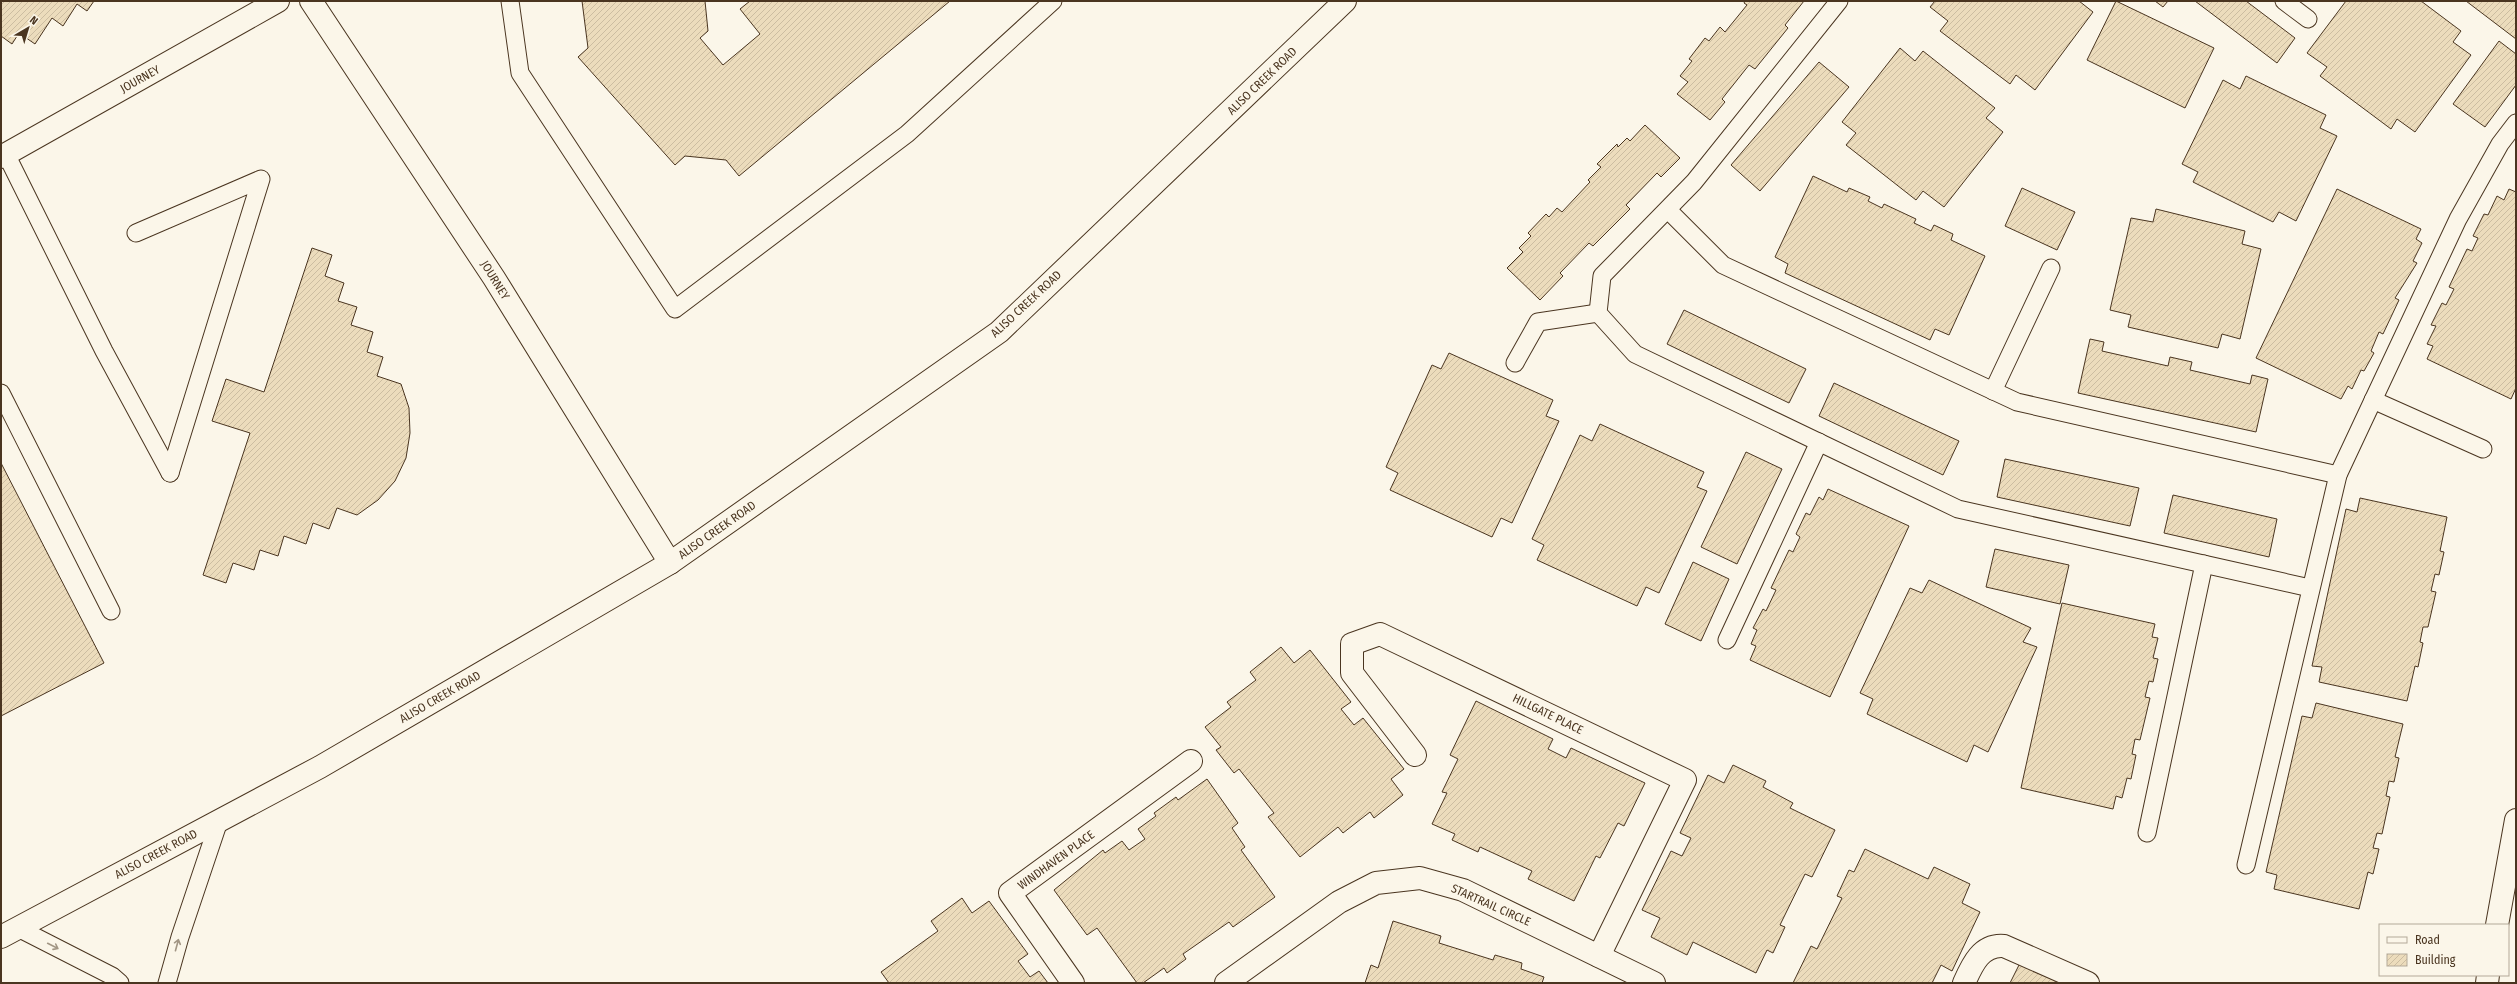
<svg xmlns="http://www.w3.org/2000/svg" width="2517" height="984" viewBox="0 0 2517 984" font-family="'Fira Sans Condensed',sans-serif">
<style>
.building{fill:url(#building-hatch);stroke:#4a3520}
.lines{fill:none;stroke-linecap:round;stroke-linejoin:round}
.lane-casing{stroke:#4a3520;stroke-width:19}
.street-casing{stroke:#4a3520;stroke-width:24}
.secondary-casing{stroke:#4a3520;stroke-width:24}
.primary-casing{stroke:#4a3520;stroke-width:24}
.lane{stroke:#fbf6e9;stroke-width:17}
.street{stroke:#fbf6e9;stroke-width:22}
.secondary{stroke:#fbf6e9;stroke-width:22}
.primary{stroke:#fbf6e9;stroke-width:22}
.oneway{stroke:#a29684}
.labels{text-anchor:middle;stroke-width:3;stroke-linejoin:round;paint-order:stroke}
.street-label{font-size:12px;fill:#4a3520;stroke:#fbf6e9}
</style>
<defs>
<pattern id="building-hatch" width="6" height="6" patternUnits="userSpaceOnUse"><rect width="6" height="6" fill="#ecdcbc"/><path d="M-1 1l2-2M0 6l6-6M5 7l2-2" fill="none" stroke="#ccbda1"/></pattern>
</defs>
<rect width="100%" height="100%" fill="#fbf6e9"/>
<g class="building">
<path d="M1 1H94L87 11 77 4 63 26 52 18 35 44 19 33 12 44 1 36Z"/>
<path d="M582 1H705L708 31 700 38 723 65 760 34 740 9 750 1H950L739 176 726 160 685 156 675 165 578 57 588 48Z"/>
<path d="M1745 1H1804L1785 25 1788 28 1755 69 1749 65 1722 99 1725 102 1710 120 1677 94 1688 82 1680 76 1692 61 1689 59 1705 38 1709 41 1720 27 1725 32 1747 5 1744 3Z"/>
<path d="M1935 1H2079L2093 12 2035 90 2016 75 2010 84 1940 31 1948 21 1930 7Z"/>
<path d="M2116 1 2214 48 2185 108 2087 60Z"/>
<path d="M2155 1H2168L2163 7Z"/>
<path d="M2195 1H2246L2295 38 2277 63Z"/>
<path d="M2346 1H2421L2461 31 2453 42 2471 55 2415 132 2397 119 2391 129 2320 76 2327 67 2307 53Z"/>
<path d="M2466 1H2516V39Z"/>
<path d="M2499 41 2516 54V85L2485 127 2453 104Z"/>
<path d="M1900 48 1915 61 1923 51 1995 108 1986 118 2003 132 1944 207 1923 191 1916 200 1846 145 1856 133 1842 122Z"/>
<path d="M1819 62 1849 87 1760 191 1731 165Z"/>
<path d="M2246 76 2326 115 2320 128 2337 136 2296 221 2279 212 2273 222 2193 182 2198 172 2182 164 2223 80 2240 89Z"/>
<path d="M1645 125 1680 158 1661 177 1657 173 1626 205 1630 209 1593 246 1589 243 1560 273 1563 276 1540 300 1507 268 1523 252 1519 248 1531 236 1528 233 1546 214 1549 217 1557 208 1562 212 1590 182 1588 180 1601 167 1597 164 1617 144 1618 147 1627 138 1630 141Z"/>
<path d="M1813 176 1847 192 1849 188 1870 197 1868 201 1882 208 1884 204 1916 219 1914 223 1931 231 1934 225 1953 234 1951 240 1985 256 1949 335 1935 329 1930 340 1785 273 1788 264 1775 257Z"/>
<path d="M2022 188 2075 212 2057 250 2005 226Z"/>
<path d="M2337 189 2421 229 2416 239 2422 243 2413 261 2417 263 2395 298 2399 300 2383 334 2379 332 2371 351 2374 353 2364 371 2361 370 2352 389 2348 386 2341 399 2256 358Z"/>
<path d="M2509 189 2516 192V388L2511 399 2427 359 2433 346 2427 344 2436 326 2431 325 2442 303 2446 305 2454 289 2449 287 2467 249 2472 251 2478 238 2473 236 2484 214 2488 215 2497 196 2504 200Z"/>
<path d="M2156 209 2245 231 2242 244 2261 249 2240 339 2222 334 2218 348 2128 327 2131 315 2110 310 2131 218 2153 222Z"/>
<path d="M312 248 332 255 325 276 344 283 338 301 357 307 351 325 373 332 367 352 383 357 377 376 401 384 409 408 410 433 406 458 395 481 378 500 357 515 337 508 329 529 313 523 306 544 284 536 278 556 260 550 254 570 233 563 226 583 203 575 250 433 212 421 226 379 264 392Z"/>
<path d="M1684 310 1806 369 1789 403 1667 344Z"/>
<path d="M2090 339 2104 342 2102 351 2168 366 2170 357 2192 362 2190 370 2250 384 2252 375 2268 379 2256 432 2078 393Z"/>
<path d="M1449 353 1553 400 1546 416 1559 421 1512 523 1501 518 1492 537 1390 490 1398 473 1386 467 1432 365 1441 369Z"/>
<path d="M1834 383 1959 441 1943 475 1819 416Z"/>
<path d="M1600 424 1704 472 1697 487 1707 491 1659 593 1646 587 1637 606 1537 560 1544 545 1532 539 1580 435 1592 441Z"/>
<path d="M1746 452 1782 469 1737 564 1701 547Z"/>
<path d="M2005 459 2139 488 2130 526 1997 497Z"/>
<path d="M1 463 104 663 1 716Z"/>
<path d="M1828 489 1909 526 1830 697 1750 660 1756 646 1751 644 1757 630 1753 628 1763 609 1766 611 1776 590 1771 588 1789 550 1793 552 1800 537 1796 534 1806 513 1810 515 1819 497 1823 500Z"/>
<path d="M2173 495 2277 519 2269 557 2164 533Z"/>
<path d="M2360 498 2447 517 2440 551 2444 552 2439 575 2435 574 2431 591 2436 592 2428 627H2423L2420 642 2423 643 2418 667 2415 666 2407 701 2319 682 2322 667 2312 666 2346 509 2357 512Z"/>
<path d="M1995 549 2069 565 2060 604 1986 587Z"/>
<path d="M1693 562 1729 579 1701 641 1665 624Z"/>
<path d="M1929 580 2031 628 2023 642 2037 647 1988 752 1974 745 1967 762 1867 714 1873 699 1860 693 1910 588 1922 593Z"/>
<path d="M2062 603 2155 624 2152 637 2158 638 2153 658 2158 659 2153 682 2149 681 2145 697 2150 698 2140 740 2135 739 2132 754 2136 755 2131 779 2127 778 2122 798 2116 796 2113 809 2021 788Z"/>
<path d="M1281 647 1294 663 1310 650 1351 702 1341 709 1354 725 1363 718 1404 769 1391 779 1403 795 1374 818 1370 812 1343 833 1338 827 1300 857 1268 817 1274 813 1239 769 1234 773 1216 750 1221 747 1205 727 1231 707 1227 702 1256 680 1250 672Z"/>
<path d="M1476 701 1553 739 1548 749 1566 758 1571 748 1645 783 1624 826 1618 823 1600 858 1596 856 1574 901 1528 879 1532 871 1480 847 1478 852 1452 840 1455 834 1432 824 1447 793 1442 792 1458 759 1450 755Z"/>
<path d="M2316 703 2403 724 2395 757 2399 758 2394 782 2389 781 2386 796 2390 797 2382 834 2377 833 2373 848 2379 849 2373 874 2368 872 2359 909 2274 889 2277 875 2266 872 2302 716 2312 718Z"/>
<path d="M1733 765 1766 781 1763 787 1793 803 1790 808 1835 830 1812 877 1805 874 1780 925 1785 927 1773 953 1767 950 1756 973 1693 942 1687 955 1651 937 1660 918 1642 910 1671 851 1682 856 1691 838 1680 833 1708 775 1724 783Z"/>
<path d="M1207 779 1238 823 1232 828 1245 847 1241 850 1275 897 1233 927 1229 922 1183 954 1186 959 1167 973 1164 968 1143 983H1137L1097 928 1087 935 1054 890 1103 850 1105 853 1122 841 1129 850 1145 839 1138 829 1156 816 1154 813 1176 797 1178 800Z"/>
<path d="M1865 849 1928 879 1934 867 1970 884 1962 903 1980 912 1952 971 1941 965 1932 983H1793L1811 946 1817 949 1842 898 1837 896 1849 870 1854 872Z"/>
<path d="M962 898 972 913 989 901 1028 954 1018 961 1030 977 1039 971 1048 983H889L881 972 938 931 931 921Z"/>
<path d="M1393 921 1441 936 1439 943 1493 960 1495 955 1522 963 1521 969 1544 977 1542 983H1365L1371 965 1378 968Z"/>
<path d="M2020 963 2060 983H2010Z"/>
</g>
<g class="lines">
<g class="lane-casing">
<g id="lane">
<path d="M510 1 520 73 675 309 907 134 1053 1"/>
<path d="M1839 1 1694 182 1602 276 1598 313 1635 354 1958 509 2310 588"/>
<path d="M2284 1 2308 19"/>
<path d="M6 154 104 351 170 473"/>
<path d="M1668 210 1723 265 2017 402 2338 475"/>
<path d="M136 233 261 179 170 473"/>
<path d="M1515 363 1538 322 1598 313"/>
<path d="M1993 391 2051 268"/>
<path d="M1 393 111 611"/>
<path d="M2373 400 2483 449"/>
<path d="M1727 640 1819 442"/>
<path d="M2147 833 2204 564"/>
<path d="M2246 865 2338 475 2458 219 2500 144 2516 123"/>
<path d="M18 928 112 976 120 983"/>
<path d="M167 983 180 937 219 821"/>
</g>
</g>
<g class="street-casing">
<g id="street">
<path d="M1 157 278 1"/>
<path d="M1415 755 1352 673V644L1380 634 1685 780 1599 956"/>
<path d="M1073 983 1010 893 1191 761"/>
<path d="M1226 983 1339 902 1376 883 1420 878 1463 890 1654 983"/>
<path d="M1964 983C1972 965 1981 944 2004 946L2088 983"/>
</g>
</g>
<g class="secondary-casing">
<g id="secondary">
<path d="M311 1 494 278 670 563"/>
<path d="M2497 925 2516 820"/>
<path d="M2487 983 2488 975"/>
</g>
</g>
<g class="primary-casing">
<path id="primary" d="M1 937 320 767 670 563 999 332 1345 1"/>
</g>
<use href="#lane" class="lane"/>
<use href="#street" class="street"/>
<use href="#secondary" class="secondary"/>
<use href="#primary" class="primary"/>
</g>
<defs><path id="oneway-shaft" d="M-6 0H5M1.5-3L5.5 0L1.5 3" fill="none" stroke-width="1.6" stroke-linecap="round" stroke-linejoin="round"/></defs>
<g class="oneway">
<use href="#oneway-shaft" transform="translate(177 945) rotate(-75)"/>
<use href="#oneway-shaft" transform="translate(53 946) rotate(27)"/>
</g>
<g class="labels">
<g class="street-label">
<text transform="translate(140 79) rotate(-29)" y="4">JOURNEY</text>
<text transform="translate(1262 81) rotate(-44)" y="4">ALISO CREEK ROAD</text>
<text transform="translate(495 280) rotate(58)" y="4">JOURNEY</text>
<text transform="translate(1026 304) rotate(-43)" y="4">ALISO CREEK ROAD</text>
<text transform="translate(717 530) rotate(-35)" y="4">ALISO CREEK ROAD</text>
<text transform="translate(440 697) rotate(-30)" y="4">ALISO CREEK ROAD</text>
<text transform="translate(1548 714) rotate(26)" y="4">HILLGATE PLACE</text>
<text transform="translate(156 854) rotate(-28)" y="4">ALISO CREEK ROAD</text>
<text transform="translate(1056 860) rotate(-36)" y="4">WINDHAVEN PLACE</text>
<text transform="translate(1491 905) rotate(24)" y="4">STARTRAIL CIRCLE</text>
</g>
</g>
<rect width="2517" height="984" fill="none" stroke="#4a3520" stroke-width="4"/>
<rect x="2379" y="924" width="130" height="52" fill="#fbf6e9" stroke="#b4a999"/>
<rect x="2387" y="937" width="20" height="6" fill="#fbf6e9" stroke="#b4a999"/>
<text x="2415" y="944" font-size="12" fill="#4a3520">Road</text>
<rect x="2387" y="954" width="20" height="12" fill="url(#building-hatch)" stroke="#b4a999"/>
<text x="2415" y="964" font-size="12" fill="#4a3520">Building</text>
<g transform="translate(28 28) rotate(38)" stroke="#fbf6e9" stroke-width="3" paint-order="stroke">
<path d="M0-3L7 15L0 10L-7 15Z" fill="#4a3520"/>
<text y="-6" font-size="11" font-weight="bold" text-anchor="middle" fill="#4a3520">N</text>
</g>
</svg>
